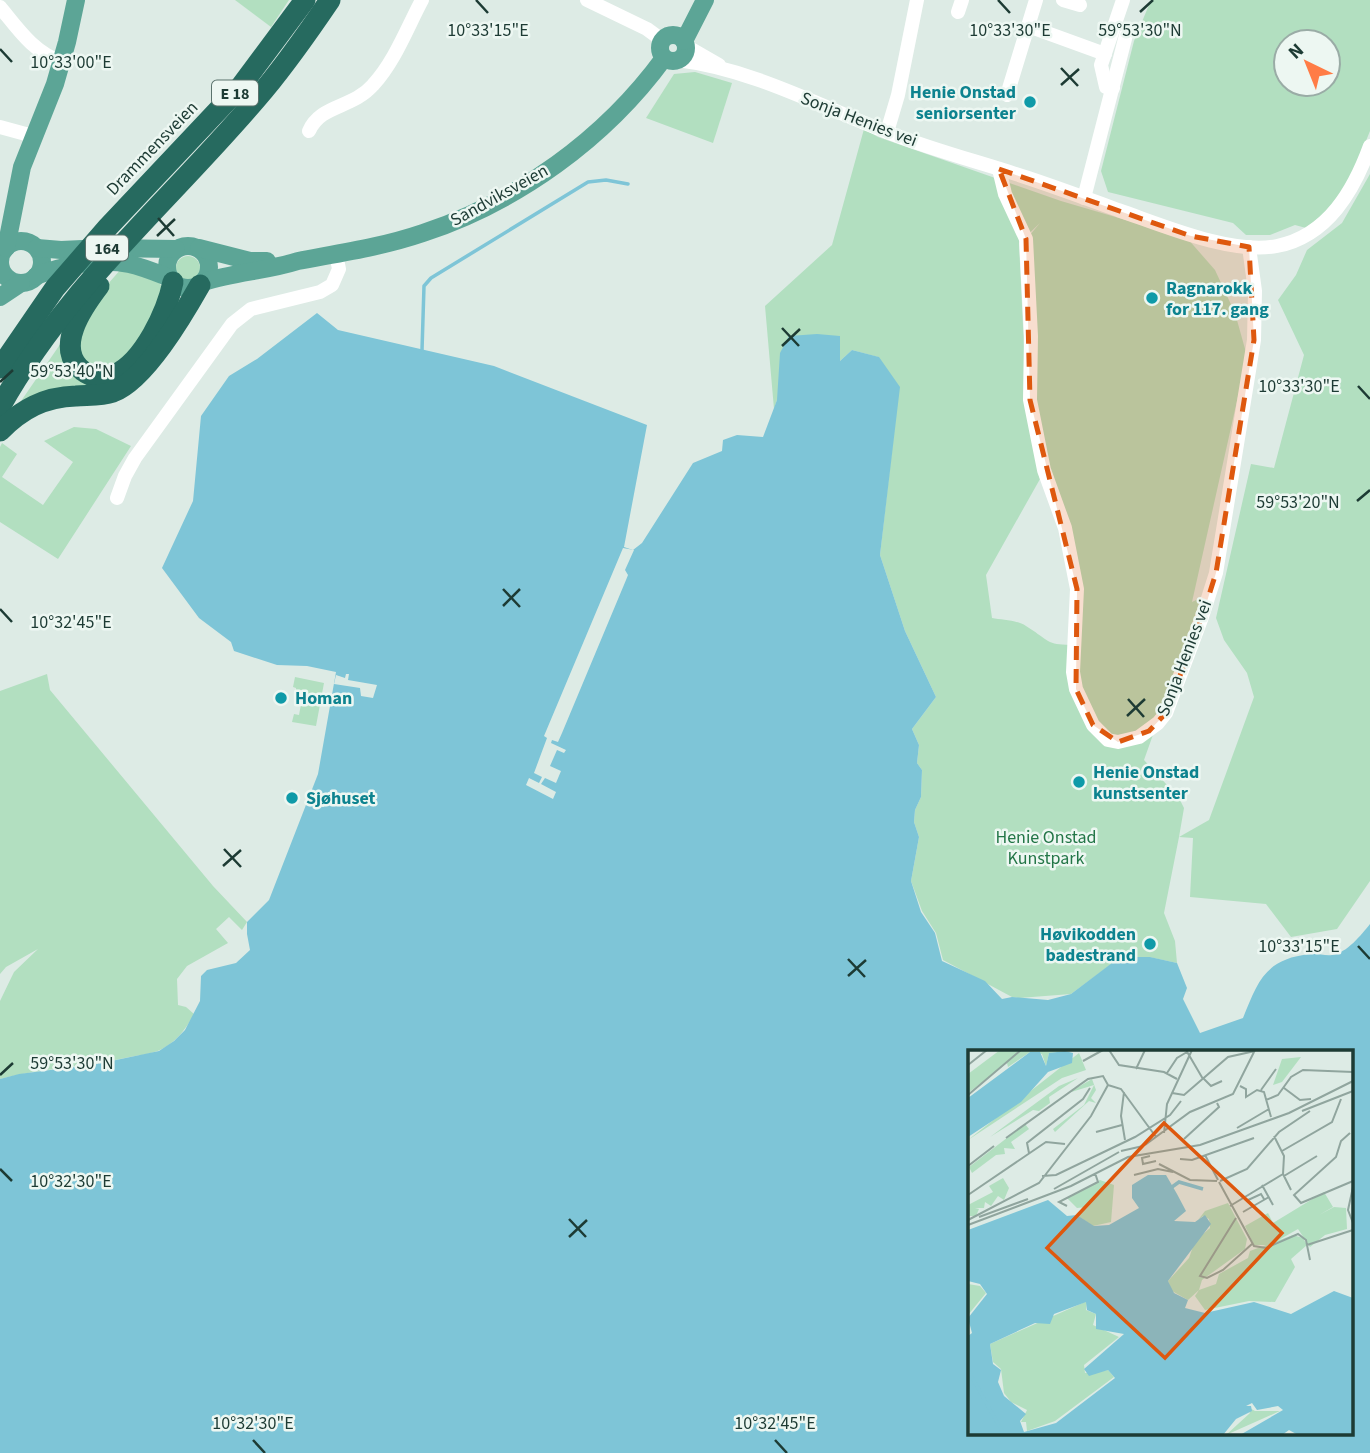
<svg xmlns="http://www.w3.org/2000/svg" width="1370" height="1453" viewBox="0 0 1370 1453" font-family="'Source Sans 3',sans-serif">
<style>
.green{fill:#b2dfc0;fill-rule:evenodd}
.water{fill:#7ec5d7;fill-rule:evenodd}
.pier{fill:#ddebe5}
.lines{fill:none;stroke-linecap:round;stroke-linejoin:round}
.stream{stroke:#7ec5d7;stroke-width:3.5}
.minor{stroke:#fff;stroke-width:14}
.major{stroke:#5ca596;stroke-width:18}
.highway{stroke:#266a5f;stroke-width:21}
.marked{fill:#de580e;fill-opacity:0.2;stroke:#de580e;stroke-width:5;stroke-dasharray:14 9;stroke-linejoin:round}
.ticks{fill:none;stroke:#1d3b34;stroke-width:2.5}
.culture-dot{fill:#0f9aa8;stroke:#edf7f2;stroke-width:2.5}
.labels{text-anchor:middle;stroke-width:5;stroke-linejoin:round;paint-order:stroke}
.shield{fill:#edf7f2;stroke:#5b736d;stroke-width:2}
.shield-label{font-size:16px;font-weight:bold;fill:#1d3b34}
.culture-label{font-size:18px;font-weight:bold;fill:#0d838f;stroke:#edf7f2;text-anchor:start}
.street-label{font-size:18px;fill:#1d3b34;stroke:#edf7f2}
.park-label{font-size:18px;fill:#237647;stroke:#edf7f2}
.inset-river{fill:none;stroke:#7ec5d7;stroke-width:3.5}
.inset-road{fill:none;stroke:#90a59e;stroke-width:2}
.view{fill:#de580e;fill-opacity:0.15;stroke:#de580e;stroke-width:3.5}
.inset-edge{fill:none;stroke:#1d3b34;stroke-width:3.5}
.ticks-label{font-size:18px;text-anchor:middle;fill:#1d3b34;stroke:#edf7f2;stroke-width:5;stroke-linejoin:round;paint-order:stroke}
</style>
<rect width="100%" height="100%" fill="#ddebe5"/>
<g class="green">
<path d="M235 0H289L271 27Z"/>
<path d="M1151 0H1370V131L1350 180 1327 211 1306 228 1295 225 1270 235H1246L1233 223 1108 192 1101 171 1134 41ZM1286 42H1328V84H1286Z"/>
<path d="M695 72 732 83 713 143 646 118 674 74Z"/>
<path d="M864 129 878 137 1061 201 1187 238 1215 270 1235 313 1247 356 1192 602 1202 597 1144 760 1179 798 1184 808 1179 837 1209 820 1254 697 1247 673 1224 640 1216 618 1251 464 1274 468 1304 355 1278 300 1296 275 1307 250 1342 223 1370 174V881L1337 929 1291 937 1266 904 1190 897 1193 838 1179 837 1164 913 1175 941 1177 963 1149 957 1117 960 1071 994 1019 998 1012 997 943 960 936 933 922 911 911 881 919 837 914 822 915 810 921 797 922 770 917 763 919 745 912 729 936 697 905 631 880 555 899 387 878 357 852 350 840 361 839 345 777 400 774 409 765 306 832 245ZM1040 223 1029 236 1032 414 1080 588 1078 644C1047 647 1049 640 1026 626 1017 620 1002 620 992 618L986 575 1040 479 1027 409 1019 243Z"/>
<circle cx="188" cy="268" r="12"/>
<path d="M121 269C131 272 149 275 158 282 177 296 131 350 121 364L91 369 75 349 101 292Z"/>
<path d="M61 343 98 384 19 404Z"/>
<path d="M74 427 96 429 131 446 58 559 0 522V447L2 443 17 454 2 477 43 505 73 462 44 441Z"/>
<path d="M47 674 50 690 213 886 247 922 242 930 229 917 216 929 228 943 187 966 177 979 178 1005 186 1007 194 1014C186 1029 177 1041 162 1049 152 1054 140 1055 130 1057 87 1067 42 1068 0 1079V1001L14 972 38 949 6 967 0 974V691Z"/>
<path d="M295 677 324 683 316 726 292 722 294 714 299 715 303 694 296 692V688L293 687Z"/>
</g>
<path class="water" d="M317 313 338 330 494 366 647 425 624 547 633 550 642 543 693 463 722 451 723 440 737 435 763 437 777 400 780 353 789 336 817 334 840 336V361L852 350 879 357 900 387 880 555 905 631 936 697 912 729 919 745 917 763 922 770 921 797 915 810 914 822 919 837 911 881 921 912 935 933 942 961 985 981 1002 999 1012 997 1048 1000 1071 994 1116 960 1127 957H1150L1177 963 1187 988 1183 999 1200 1033 1243 1018C1258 981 1265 959 1310 954 1317 953 1325 956 1332 955 1347 953 1361 935 1370 924V1453H0V1079L19 1074 97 1064 159 1051 174 1041 185 1030 200 1001 201 976 207 970 236 963 250 950 247 934V922L269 900 318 774 336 672 307 666 277 665 234 651 231 642 199 618 162 568 193 501 201 416 229 376 257 359ZM969 1052H1351V1434H969Z"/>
<g class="pier">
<path d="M623 548 634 550 625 570 628 575 626 580 562 733 558 742 552 740 551 743 566 750 564 753 557 750 550 766 561 771 556 783 545 778 541 784 556 792 553 799 526 785 529 778 539 783 542 777 534 773 547 738 544 736Z"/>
<path d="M346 674H349L348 680 377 685 373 698 361 696 360 688 334 684 336 675 345 678Z"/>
</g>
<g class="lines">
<path class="stream" d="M422 350 424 286 431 278 588 182 606 180 628 184"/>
<g class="minor">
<path d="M587 0 647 29 662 40"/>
<path d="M1063 0 1080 5"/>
<path d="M0 7C18 29 34 53 62 62"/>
<path d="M958 12 962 0"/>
<path d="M1028 26 1105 54"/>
<path d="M686 46 719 65"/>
<path d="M677 60C753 69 821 107 892 134 936 151 983 163 1028 178 1058 188 1088 199 1118 210 1162 225 1231 255 1277 246 1328 236 1354 190 1370 146"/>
<path d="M1113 88 1106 87 1101 65 1123 0"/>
<path d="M1007 95 1036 0"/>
<path d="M0 127 33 136"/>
<path d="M309 131C321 104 352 109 373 85 395 61 407 28 422 0"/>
<path d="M887 132 898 95 917 0"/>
<path d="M999 169 1005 194 1026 239 1031 336 1030 400 1044 470 1065 528 1077 589 1073 672 1076 689 1093 725 1108 740 1118 742 1139 737 1158 723 1166 713 1202 617 1216 573 1254 340 1255 291 1249 247"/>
<path d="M1084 198 1126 35"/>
<path d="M117 498 125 476 135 458 232 324 251 309 320 292 332 285 339 269 336 254"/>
</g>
<g class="major">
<circle cx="673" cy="48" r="13"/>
<path d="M684 41 705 0"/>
<circle cx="21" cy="262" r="21"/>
<circle cx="188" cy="267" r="21"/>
<path d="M6 248 22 167 55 84 67 42 76 0"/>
<path d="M37 248 61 250 104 248 176 249"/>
<path d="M199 248 250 261H267"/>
<path d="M36 276C63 265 101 258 129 264 143 267 157 273 170 278"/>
<path d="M204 282C235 272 267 271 298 261 340 253 382 247 423 233 517 202 605 139 664 58"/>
<path d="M0 297 21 283"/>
</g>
<g class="highway">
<path d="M99 286C83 307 53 349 83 371 92 378 104 379 114 375 144 362 167 311 173 282"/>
<path d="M0 368 55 288 108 227 241 86 305 0"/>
<path d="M0 407C70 282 174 198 264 90 288 61 309 31 330 0"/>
<path d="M0 431C22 409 44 397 76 396 88 395 101 396 113 392 145 380 183 315 200 285"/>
</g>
</g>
<path class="marked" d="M999 169 1191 236 1249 247 1254 340 1216 573 1202 617 1166 713 1149 731 1118 742 1093 725 1076 689 1077 589 1030 400 1026 239Z"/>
<path class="ticks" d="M476 0 488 13M998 0 1010 13M1140 12 1153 0M0 49 12 62M1061 68 1078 86M1061 85 1079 69M158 218 174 236M157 236 175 219M782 328 799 346M782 346 800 329M0 382 13 370M1358 386 1370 399M1357 501 1370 490M503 589 520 607M503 606 520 589M0 609 12 622M1128 699 1144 717M1127 716 1145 699M224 849 241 867M223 866 241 850M1358 946 1370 959M848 959 865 977M848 976 866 960M0 1075 13 1063M0 1169 12 1181M569 1219 586 1237M569 1237 587 1220M253 1440 265 1453M775 1440 787 1453"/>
<g class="culture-dot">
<circle cx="1030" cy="102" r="7"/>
<circle cx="1152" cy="298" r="7"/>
<circle cx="281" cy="698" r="7"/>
<circle cx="1079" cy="782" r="7"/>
<circle cx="292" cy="798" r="7"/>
<circle cx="1150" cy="944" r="7"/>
</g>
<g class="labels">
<g class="shield">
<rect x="212" y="80.5" width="46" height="25" rx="5"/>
<rect x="86" y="235.5" width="42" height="25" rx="5"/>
</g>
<g class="shield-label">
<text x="235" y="99">E 18</text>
<text x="107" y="254">164</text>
</g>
<g class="culture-label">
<text x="1016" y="98" text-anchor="end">Henie Onstad<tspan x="1016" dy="21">seniorsenter</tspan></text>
<text x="1166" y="294">Ragnarokk<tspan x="1166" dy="21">for 117. gang</tspan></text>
<text x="295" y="704">Homan</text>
<text x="1093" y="778">Henie Onstad<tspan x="1093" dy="21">kunstsenter</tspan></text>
<text x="306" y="804">Sjøhuset</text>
<text x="1136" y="940" text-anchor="end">Høvikodden<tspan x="1136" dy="21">badestrand</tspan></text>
</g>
<g class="street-label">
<text transform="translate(859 119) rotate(21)" y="6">Sonja Henies vei</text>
<text transform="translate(152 148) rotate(-46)" y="6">Drammensveien</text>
<text transform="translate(499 195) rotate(-29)" y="6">Sandviksveien</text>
<text transform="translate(1184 658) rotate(-69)" y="6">Sonja Henies vei</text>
</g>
<g class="park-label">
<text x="1046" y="843">Henie Onstad<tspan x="1046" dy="21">Kunstpark</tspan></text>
</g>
</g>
<g transform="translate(968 1050)">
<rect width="385" height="385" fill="#ddebe5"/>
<path d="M32 0H100L102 1 81 3 78 16 74 4 62 2 40 17 39 13 0 43V24ZM111 3 118 20 94 28 0 90ZM333 7 314 32 305 35 314 9ZM110 28 81 47 82 53 71 61 65 60 22 87 91 36ZM124 29 128 40 123 48 128 53 121 51 87 82 85 79 116 55 126 35 100 43ZM57 74 61 79 43 92 47 99 36 98 37 104 28 105 4 123 1 117ZM35 128 41 138 36 150 30 146 23 156 17 152 16 158H7L11 159 8 166H0V155L25 142 21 136ZM132 130 146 135 143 172 125 176 109 165 119 157 109 158 99 148ZM356 142 365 157 351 165 366 157 378 158 379 179 357 185 342 197 330 179 302 195H286L277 176 300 163 305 173ZM260 153 279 189 277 199 234 230 231 240 248 234 251 224 280 208 282 201 325 185 335 188 339 195 323 209 327 217 307 252 281 251 237 260 227 246 231 240 220 250 204 241 200 231 221 208 227 191 242 178 241 169 235 166 230 170 237 161ZM0 234 12 236 18 243 0 265ZM119 251 118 260 128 264 125 275 151 287 116 315 117 323 140 320 146 327 87 371 59 381 58 372H53L59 360 43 352 36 343 33 319 25 312 22 294ZM278 356 287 361H312L258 385 282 363Z" fill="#b2dfc0"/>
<path d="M97 1 105 3 104 13 80 22 53 52 0 87V48L62 2H72L78 16 81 3ZM180 125H198L209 144 218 161 206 171 227 172 237 165 243 174 200 231 206 243 220 250 217 258 237 263 286 252 323 264 366 241 385 248V385H330L321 380 314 385H272L315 360 310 356 289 360 284 353 278 356H283L284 361 268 369 255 385H2L0 286 4 283 0 268 19 244 12 234 0 231V180L80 150 99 166 109 165 126 176 141 175 171 158 164 148V135ZM118 252 119 260 128 264V279L156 284 116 319 121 326 140 320 147 328 88 373 56 382 52 371 58 364 36 346 30 332 33 320 25 314 22 294 67 273 82 274 86 264Z" fill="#7ec5d7" fill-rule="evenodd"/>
<path class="inset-river" d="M204 137 211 132 235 139M0 320 36 385"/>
<path class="inset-road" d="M141 0 151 15 196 22 209 29M218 0 235 29M115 11 135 0M0 15 19 0M168 19 177 0M199 23 209 8 219 2M235 28 243 36 254 31M272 36 278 39V47L289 40 296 42 303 67M316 38 332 50 343 49M293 40 308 19M156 42 153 66 157 90M204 43 216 45 260 7 287 1M0 45 53 0M298 50 310 45 323 27 335 20 385 22M334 61 385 41M269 78 301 59M128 82 154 75M196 83 199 54 224 0M382 83 373 91 368 107 326 145 333 153 385 131M306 86 316 106 315 124 323 140M38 88 120 29 135 26 140 35M216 89 251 57 249 53M177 95 222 62 265 44 287 0M153 101 175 96M314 101 364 72 373 49M61 103 59 93 115 49 122 38M237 105 250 130M182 106 174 108 175 114 188 111M212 109 224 110 286 88M191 114 222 130 249 131M0 116 26 96M166 125 190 119 205 122M74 126 88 125 167 87 202 65 213 51M316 126 349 106M252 131 279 119 311 82 342 61M251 132 286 196 298 198 330 184 338 190 342 210M294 135 305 155M385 137 380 160 385 173M86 139 151 102M0 145 78 92 97 94M278 151 293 144 296 149M99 156 91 152 130 132 127 123M262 156 315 124M275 162 301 147M11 167 60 149M268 168 232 226 239 228 255 220 284 194M0 170 71 133 123 66 140 35 153 39 188 87M0 175 103 136 160 107 232 95 321 63 385 31M339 195 385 180"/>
<path class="view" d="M196 73 314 183 197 308 79 198Z"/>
<rect width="385" height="385" class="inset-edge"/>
</g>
<g class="ticks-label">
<text x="1140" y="36">59°53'30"N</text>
<text x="488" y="36">10°33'15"E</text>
<text x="1010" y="36">10°33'30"E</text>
<text x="71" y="68">10°33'00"E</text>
<text x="72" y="377">59°53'40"N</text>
<text x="1299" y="392">10°33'30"E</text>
<text x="1298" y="508">59°53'20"N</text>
<text x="71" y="628">10°32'45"E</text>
<text x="1299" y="952">10°33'15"E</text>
<text x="72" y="1069">59°53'30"N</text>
<text x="71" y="1187">10°32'30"E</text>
<text x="253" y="1429">10°32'30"E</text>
<text x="775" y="1429">10°32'45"E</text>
</g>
<g transform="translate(1307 63) rotate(317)"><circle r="33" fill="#edf7f2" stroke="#9aaca6" stroke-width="2"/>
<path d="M0-5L12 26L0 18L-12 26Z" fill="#ff7c46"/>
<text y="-10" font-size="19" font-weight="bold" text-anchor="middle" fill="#1d3b34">N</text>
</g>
</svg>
